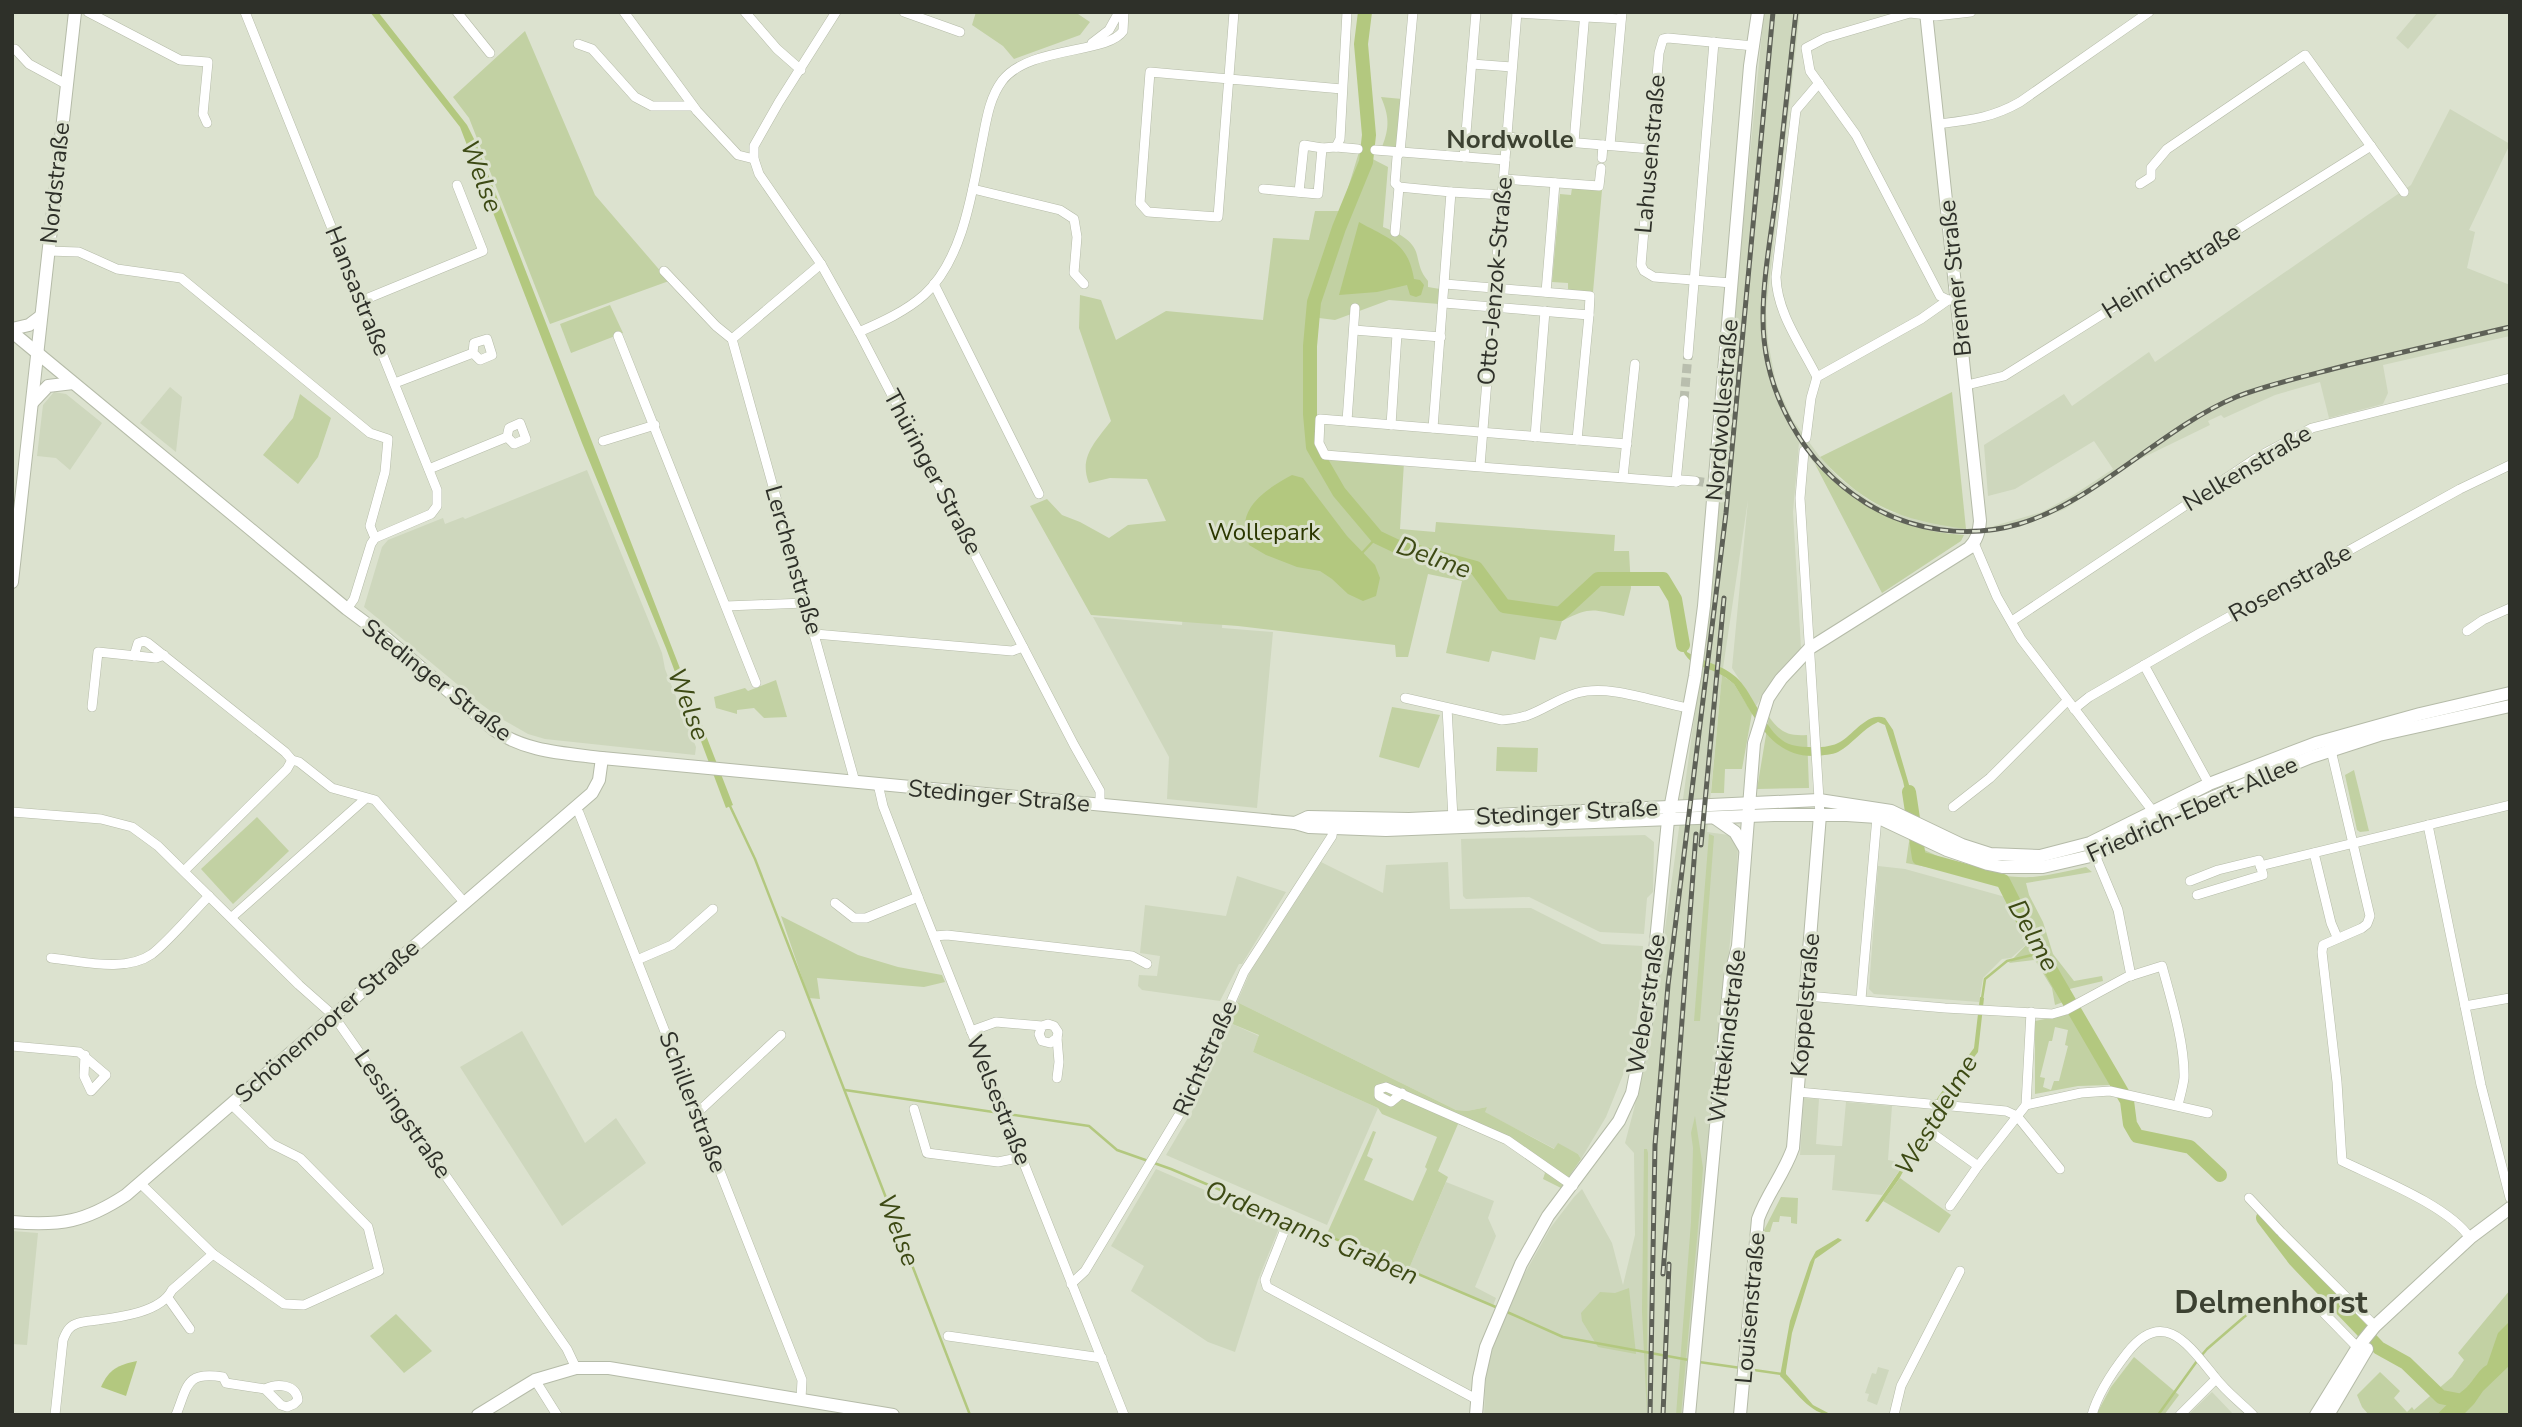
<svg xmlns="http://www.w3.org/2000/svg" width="2522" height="1427" viewBox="0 0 2522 1427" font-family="'Nunito Sans',sans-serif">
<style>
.built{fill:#ced7bd}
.green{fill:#c2d1a3;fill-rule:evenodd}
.water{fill:#b3c87f}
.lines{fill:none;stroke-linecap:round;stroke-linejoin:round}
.stream{stroke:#b3c87f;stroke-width:2.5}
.river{stroke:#b3c87f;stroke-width:14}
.street-tunnel{stroke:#b9beae;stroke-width:9;stroke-dasharray:9 4.5;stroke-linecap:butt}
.street-casing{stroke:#b5bba8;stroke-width:10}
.secondary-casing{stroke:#b5bba8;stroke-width:14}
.street{stroke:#fff;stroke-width:9}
.secondary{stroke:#fff;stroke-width:12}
.rail-casing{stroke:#5e6157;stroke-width:5}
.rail{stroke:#dce2cf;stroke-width:2.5;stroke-dasharray:8;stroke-linecap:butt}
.labels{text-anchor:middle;stroke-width:6;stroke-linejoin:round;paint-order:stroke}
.street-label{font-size:24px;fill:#2e3029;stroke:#dce2cf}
.park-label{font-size:24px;fill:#2b3700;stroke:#dce2cf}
.neighbourhood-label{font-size:26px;font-weight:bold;fill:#3c4131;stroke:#dce2cf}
.water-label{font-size:26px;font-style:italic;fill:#3d4a14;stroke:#dce2cf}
.district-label{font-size:32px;font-weight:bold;fill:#3c4131;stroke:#dce2cf}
</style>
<rect width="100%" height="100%" fill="#dce2cf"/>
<g class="built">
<path d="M1764 12H1800L1766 311 1768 342 1776 383 1792 419 1820 457 1839 478 1868 500 1891 512 1966 529 1987 528 2042 512 2075 494 2113 469 2094 441 2015 489 1988 496 1984 445 2064 394 2072 406 2149 352 2155 362 2411 185 2450 109 2510 144 2469 230 2475 232 2467 268 2510 285V336L2383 365 2388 393 2383 404 2329 418 2320 382 2275 395 2224 418 2221 415 2208 421 2210 425 2138 460 2065 509 2022 526 1989 533H1944L1919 529 1888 519 1863 505 1835 484 1815 464 1799 443 1793 512 1801 648 1779 671 1756 706 1732 668 1748 500 1722 675 1707 832 1729 835 1738 847 1736 883 1682 1415H1484L1486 1369 1503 1318 1521 1280 1551 1227 1574 1197 1582 1189 1612 1243 1623 1285 1635 1235 1634 1153 1625 1143 1634 1109 1653 1016 1696 705Z"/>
<path d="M2418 12 2438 13 2408 49 2396 38Z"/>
<path d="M170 387 182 397 176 452 140 423Z"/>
<path d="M54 392 66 394 102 423 70 470 56 458 37 456 43 405Z"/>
<path d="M587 470 662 653 665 669 696 747 695 755 545 739 528 734 500 718 481 704 364 607 382 547 388 540 443 518 445 524 463 517 465 519Z"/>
<path d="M1184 601 1223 604 1222 628 1273 632 1257 808 1167 799 1169 757 1093 617 1182 625Z"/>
<path d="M1645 835 1654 842 1653 892 1647 898 1644 934 1600 932 1529 897 1466 899 1463 896 1461 839Z"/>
<path d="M1321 862 1383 893 1386 865 1448 862 1450 909 1531 908 1602 944 1643 946 1640 1000 1631 1055 1606 1117 1581 1159 1578 1154 1558 1144 1555 1149 1484 1112 1487 1107 1467 1111 1456 1110 1237 1002 1251 970Z"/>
<path d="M1878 866 1905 869 2009 898 2030 941 2011 958 2002 959 1983 978 1979 1002 1874 994 1869 989Z"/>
<path d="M1237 876 1286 892 1242 964H1239L1220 1001 1142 990 1138 986 1139 975 1157 976 1160 956 1140 953 1145 905 1226 916Z"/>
<path d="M1230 1023 1259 1036 1253 1052 1378 1108 1327 1225 1166 1155 1195 1106Z"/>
<path d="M522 1031 585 1143 616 1118 646 1163 562 1226 460 1067Z"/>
<path d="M1804 1098 1819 1099 1816 1144 1837 1146H1842L1846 1102 1892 1106 1888 1160 1905 1163 1882 1195 1832 1190 1835 1155H1800Z"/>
<path d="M1156 1169 1281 1223 1258 1280 1235 1352 1208 1342 1131 1291 1144 1266 1111 1246Z"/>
<path d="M1446 1182 1494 1201 1488 1218 1496 1236 1475 1287 1496 1298 1493 1306 1408 1271Z"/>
<path d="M12 1231 38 1233 27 1345 12 1344Z"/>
<path d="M1878 1367 1889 1370 1877 1405 1867 1401 1869 1394 1865 1393 1872 1373 1876 1374Z"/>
<path d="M2212 1392 2234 1415H2189V1414Z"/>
</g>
<g class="green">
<path d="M976 12H1075L1090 22 1080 35 1014 59 1003 46 972 25Z"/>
<path d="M525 31 595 195 669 281 550 324 469 118 453 97Z"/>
<path d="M1381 97 1402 99 1397 148 1382 147C1390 127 1389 116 1381 97Z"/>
<path d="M1359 152 1388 167 1383 227C1396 232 1414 240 1417 255 1420 267 1420 271 1428 281V287L1440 289 1439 304 1389 300 1335 320 1319 318C1316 355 1306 424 1324 456L1404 462 1400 529 1435 532 1436 522 1615 535 1614 551H1629L1631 588 1624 616C1592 610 1592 606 1562 621L1556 640 1540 637 1535 660 1492 651 1489 662 1446 653 1462 581 1428 574 1408 657H1396L1395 645 1238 626 1091 615 1030 506 1047 499 1062 515 1080 522 1109 538 1128 525 1166 521 1147 479 1110 478 1089 483C1078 457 1097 440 1111 421L1079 328 1080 295 1101 300 1116 340 1166 311 1263 320 1273 238 1309 240 1315 211H1341Z"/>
<path d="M1572 188 1602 190 1593 292 1568 290V283L1552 282 1560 194 1571 195Z"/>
<path d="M610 305 623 333 571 353 560 324Z"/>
<path d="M1952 392 1966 529C1900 520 1866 507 1820 457Z"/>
<path d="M300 394 331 418 318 457 298 484 263 455 293 418Z"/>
<path d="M1815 464C1860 508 1900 531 1964 535L1961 541 1882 593Z"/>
<path d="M1722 675 1734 684 1752 713 1742 769H1725L1724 793H1711Z"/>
<path d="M776 680 787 717 764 718 754 708 737 710V714L716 708 714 697 745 688 748 691Z"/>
<path d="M1392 707 1440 715 1419 768 1379 757Z"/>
<path d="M1769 717C1781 733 1788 736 1807 735L1809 788 1757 789Z"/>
<path d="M1497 747 1538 748 1537 772 1496 771Z"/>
<path d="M2354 770 2369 831 2360 832 2357 830 2345 775Z"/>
<path d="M257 817 289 851 233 904 201 869Z"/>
<path d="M1709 834 1714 836 1700 1021H1694Z"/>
<path d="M1909 842C1946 862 1990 879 2033 877 2051 875 2068 871 2086 867L2092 872 2026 883 2029 895 2043 922 2053 954 2074 981 2102 976 2103 981 2061 991 2066 1001 2055 1005 2052 988 2035 960 2009 963 2030 941 2002 884 1974 876 1906 863Z"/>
<path d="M781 916 858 955 898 967 942 975 945 982 924 987 817 978 820 999 809 998Z"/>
<path d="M1237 1002 1456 1110 1467 1111 1487 1107 1485 1112 1554 1149 1558 1143 1578 1154 1581 1159 1561 1188 1543 1179 1545 1173C1528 1149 1484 1135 1458 1124L1438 1171 1448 1177 1408 1271 1326 1236 1373 1131 1376 1132 1367 1156 1373 1159 1364 1180 1413 1201 1427 1169 1425 1167 1437 1137 1382 1114 1378 1108 1253 1052 1259 1035 1230 1023Z"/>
<path d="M2070 1014 2110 1085 2078 1086 2035 1094V1021ZM2055 1027 2068 1030 2065 1045 2068 1046 2059 1081H2054L2051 1090 2043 1087 2045 1078 2040 1077 2049 1041H2052Z"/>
<path d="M1695 1116 1703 1168 1701 1195 1681 1415H1676L1691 1222 1693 1148 1691 1133Z"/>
<path d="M1644 1149H1647L1648 1153 1647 1415 1642 1312Z"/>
<path d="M1900 1178 1951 1215 1939 1233 1883 1201Z"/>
<path d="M1781 1197 1798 1198 1797 1224 1791 1223V1217L1780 1216 1779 1222H1773L1770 1232H1763Z"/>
<path d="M1629 1288 1636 1354 1598 1347 1582 1321 1581 1313 1600 1292 1615 1293Z"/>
<path d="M2510 1290V1415H2369L2362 1407 2357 1395 2380 1372 2400 1391 2394 1398 2407 1412 2412 1407 2414 1410 2452 1377 2464 1360 2458 1353Z"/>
<path d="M396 1314 432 1351 404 1373 370 1336Z"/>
<path d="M2134 1357 2179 1395 2164 1415H2096L2111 1387Z"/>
</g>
<g class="water">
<path d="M370 12H378L386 22 467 125 476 143 733 805 726 808 666 648 582 443 460 127Z"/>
<path d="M1359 222C1389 239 1408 242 1414 279L1420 280 1424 285 1421 295 1416 297 1410 295 1407 285 1377 292 1339 295Z"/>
<path d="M1292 475 1303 478 1347 536 1375 565 1380 578 1376 596 1363 601 1348 594 1332 579 1320 571 1297 567 1266 555 1249 545C1248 540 1245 534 1245 528 1243 503 1273 485 1292 475Z"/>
<path d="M1683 628 1687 652C1703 662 1725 665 1739 680 1755 697 1769 740 1792 745 1805 748 1829 749 1840 742 1853 735 1868 711 1885 718L1893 730 1917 812 1909 808 1903 781 1885 725 1878 722C1862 729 1853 744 1838 752 1832 755 1823 755 1816 756 1771 758 1755 717 1734 684 1706 658 1683 677 1678 629Z"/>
<path d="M1980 997 1984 998 1978 1052 1946 1094 1899 1179 1868 1222 1865 1221 1905 1163 1938 1097 1974 1048Z"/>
<path d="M1838 1238 1842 1240 1815 1259 1792 1333 1786 1371V1374L1813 1405 1832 1415C1810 1415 1795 1390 1780 1376L1790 1321 1810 1262 1816 1251Z"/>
<path d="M2510 1321V1365L2483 1391 2474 1404 2463 1415H2437C2446 1404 2457 1397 2467 1387 2474 1380 2479 1369 2487 1365L2498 1333Z"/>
<path d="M137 1361 126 1396 101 1387C109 1369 118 1365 137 1361Z"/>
</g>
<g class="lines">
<g class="stream">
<path d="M1362 553 1377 537"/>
<path d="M730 806 755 859 970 1415"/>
<path d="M1982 999 1985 979 2007 961 2041 953"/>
<path d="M845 1090 1000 1113"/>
<path d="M1007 1114 1089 1126 1117 1150 1171 1169 1498 1308"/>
<path d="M1507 1312 1563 1337 1689 1360"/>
<path d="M2201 1356 2207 1349 2251 1311"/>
<path d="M1699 1362 1741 1368"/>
<path d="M1747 1369 1782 1374"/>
<path d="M2158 1415 2197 1361"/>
</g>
<g class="river">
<path d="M1365 12 1361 44 1369 135 1366 162 1339 228 1314 302 1310 346V414L1313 447 1339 492 1377 537 1396 546 1476 568 1504 606 1560 614 1598 579H1663L1675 599 1683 645"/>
<path d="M1909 792 1919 858 2003 881 2031 936 2127 1101 2130 1124 2137 1136 2190 1147 2220 1175"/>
<path d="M2263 1218 2295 1260 2379 1348 2406 1363 2441 1397 2462 1401 2466 1397"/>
</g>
<g class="street-tunnel">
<path d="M1684 400 1688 355"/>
<path d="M1695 481 1710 483"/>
</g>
<g class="street-casing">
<g id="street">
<path d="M88 12 180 60 208 62 203 114 207 123"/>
<path d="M245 12 437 490V506L431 514 375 538 371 544 354 599 347 609"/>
<path d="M457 12 490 53"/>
<path d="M624 12 697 111 738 155 754 159"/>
<path d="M745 12 777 49 801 70"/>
<path d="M836 12 779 102 754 146V159L759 174 821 264 859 332 1074 745 1100 791V805"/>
<path d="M904 12 960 32"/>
<path d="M1234 12 1218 217 1148 212 1140 203 1150 72 1342 89"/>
<path d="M1517 13 1621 19"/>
<path d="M1092 43 1109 30 1119 12"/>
<path d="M578 44 592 49 635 97 652 106H693"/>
<path d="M15 49 29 64 66 84"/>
<path d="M1472 64 1512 67"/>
<path d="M1938 124C1970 120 1992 118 2020 102L2149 12"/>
<path d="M1507 137 1651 149"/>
<path d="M1574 142 1585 12"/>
<path d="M1610 145 1622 12"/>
<path d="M1336 147 1340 139 1347 12"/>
<path d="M1375 150 1505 160"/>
<path d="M1464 157 1476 12"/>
<path d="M1602 158 1603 145"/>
<path d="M1504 179 1599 186 1601 168"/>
<path d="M2140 184 2151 177V168L2167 149 2305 55 2404 192"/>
<path d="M1399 187 1395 183 1397 157 1400 152 1413 12"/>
<path d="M973 189 1060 210 1074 219 1077 237 1074 273 1084 284"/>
<path d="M1263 189 1318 194 1322 148 1336 147 1358 149"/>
<path d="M1299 192 1304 145 1322 148"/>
<path d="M1451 192 1503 195"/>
<path d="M1395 232 1399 187 1451 192 1433 428"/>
<path d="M48 251 79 252 117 269 181 278 370 433 388 439 385 472 370 526 375 538"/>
<path d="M664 271 716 326 732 339 855 782"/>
<path d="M1732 283 1654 277 1644 271 1641 265 1659 53 1663 39 1668 38 1754 46"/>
<path d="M934 284 1039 494"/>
<path d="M1546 292 1555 183"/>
<path d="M1957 300H1948L1940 296 1856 135 1810 71 1806 48 1825 38 1910 13 1936 16 1971 12"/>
<path d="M361 301 483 251 457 185"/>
<path d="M1444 303 1589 315 1590 296 1445 284"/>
<path d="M1354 330 1441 337"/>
<path d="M859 332C882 322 906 311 924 295 962 261 972 194 981 147 986 124 988 100 1002 81 1028 46 1108 54 1123 31L1124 12"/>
<path d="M618 336 756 683"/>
<path d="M732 339 821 264"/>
<path d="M1688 355 1714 42"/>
<path d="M1817 377C1801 345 1777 313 1776 277L1796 110 1819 83"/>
<path d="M395 383 473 353 480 360 492 355 487 339 474 343 473 353"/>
<path d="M1967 385 2004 376 2371 146"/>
<path d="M1347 421 1355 308"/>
<path d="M1391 425 1397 334"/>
<path d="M1535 437 1545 311"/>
<path d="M1806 438 1811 398 1817 377 1921 319 1948 300"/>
<path d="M1577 440 1589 315"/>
<path d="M603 441 655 425"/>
<path d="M1627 444 1320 419 1319 443 1325 455 1676 482 1681 480 1695 481"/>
<path d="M1804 451 1800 498 1820 815"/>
<path d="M1480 466 1517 12"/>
<path d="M429 469 507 437 514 444 526 439 520 423 509 428 507 437"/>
<path d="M1623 477 1635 364"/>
<path d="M1676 482 1684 400"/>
<path d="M1974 543 1997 597 2021 639 2155 814"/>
<path d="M726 606 805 603"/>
<path d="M2012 621 2258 457 2312 428 2510 378"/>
<path d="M2467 631 2483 620 2510 608"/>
<path d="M815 634 1012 651 1023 647"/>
<path d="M134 656 138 643 144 641 148 643 285 752 292 760 299 762 332 788 375 800 464 902"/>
<path d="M2144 665 2209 784"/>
<path d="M1405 698 1502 720C1535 719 1548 702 1577 693 1610 684 1654 702 1688 708"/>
<path d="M92 707 98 652 156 658 164 655"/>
<path d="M1447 708 1453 818"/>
<path d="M2074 709 2089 697 2198 634 2460 489 2510 465"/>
<path d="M2331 750 2370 916 2367 924 2362 928 2323 945 2322 952 2337 1082 2342 1161C2377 1178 2449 1206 2470 1238"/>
<path d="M878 784 883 806 918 897 1124 1415"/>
<path d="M1953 807 1990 778 2067 701"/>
<path d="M574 808 579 813 802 1380 801 1399"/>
<path d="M12 812 101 819 132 827 158 846 299 985 333 1015 567 1349 576 1368"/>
<path d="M2428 825 2481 1085 2510 1198"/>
<path d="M2090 843 2118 910 2131 976"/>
<path d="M2314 853 2331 923 2337 937"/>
<path d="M2260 866 2510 805"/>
<path d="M184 871 287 769 292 760"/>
<path d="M2190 881 2218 870 2259 860 2263 875 2197 895"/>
<path d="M835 903 854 918H866L918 897"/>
<path d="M232 917 365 799"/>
<path d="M934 936 947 935 1132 956 1147 964"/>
<path d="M51 958C82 961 125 973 152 954 169 941 193 912 209 896"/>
<path d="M637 960 672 945 713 909"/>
<path d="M1807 996 1945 1008 2052 1014 2066 1010 2127 977 2162 966C2171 999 2185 1044 2184 1078 2183 1087 2180 1096 2178 1105"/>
<path d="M1861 999 1877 817"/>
<path d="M2465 1006 2510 998"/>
<path d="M971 1031 996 1022 1042 1026 1048 1024 1054 1026 1058 1032 1057 1038 1050 1043 1042 1041 1039 1034 1042 1026"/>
<path d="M1057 1038 1059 1062 1057 1078"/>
<path d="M12 1046 79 1052 106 1075 91 1091 84 1076 85 1055"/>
<path d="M1798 1092 2006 1111 2017 1116 2060 1169"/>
<path d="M1402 1093 1391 1102 1379 1096V1089L1386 1087 1507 1140 1573 1186"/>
<path d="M1947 1105 1932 1133 1978 1166"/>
<path d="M2026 1105 2081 1093 2110 1091 2208 1113"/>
<path d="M914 1109 927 1153 998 1162 1022 1157"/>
<path d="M697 1113 781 1035"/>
<path d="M140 1183 213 1254 284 1304 304 1305 379 1271 368 1227 300 1158 272 1144 231 1104"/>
<path d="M2249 1198 2280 1231"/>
<path d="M1950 1206 1978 1166 2026 1105 2031 1012"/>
<path d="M1284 1232 1265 1280 1267 1287 1476 1399"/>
<path d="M2282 1233 2375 1326"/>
<path d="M1071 1284 1085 1271 1188 1100 1244 972 1332 836 1333 828"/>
<path d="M168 1298 190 1329"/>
<path d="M2318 1307 2361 1351"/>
<path d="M948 1336 1102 1358"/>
<path d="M535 1380 557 1415"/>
<path d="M55 1415 63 1340C66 1333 68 1327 76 1324 82 1321 91 1321 98 1320 121 1317 161 1312 172 1290L213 1254"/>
<path d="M176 1415C188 1385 186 1371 223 1377L226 1383 265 1389 281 1405 287 1407 294 1404 298 1400C296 1384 277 1383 265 1389"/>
<path d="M1894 1415 1901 1386 1960 1271"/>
<path d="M2092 1415C2098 1393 2113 1371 2127 1353 2163 1307 2188 1344 2214 1376 2225 1391 2240 1402 2253 1415"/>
<path d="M2180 1415 2216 1379"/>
</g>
</g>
<g class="secondary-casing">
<g id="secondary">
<path d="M12 329 29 325 41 316"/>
<path d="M12 332 347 609 386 638 493 729C525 752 564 753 602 758L1295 823 1309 827 1386 830 1774 815H1847L1877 817 1947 850 1988 864 2002 867H2043L2095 855 2159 822 2216 796 2311 757 2379 735 2510 706"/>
<path d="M32 403 48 386 73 383"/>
<path d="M12 582 75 12"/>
<path d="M1715 818 1735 832 1745 849"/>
<path d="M1295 823 1308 817 1409 819 1819 800 1891 811 1962 845 1990 854 2040 856 2090 843 2209 784 2316 743 2420 714 2510 693"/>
<path d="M12 1222C61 1226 85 1222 126 1195L592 793 599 780 602 758"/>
<path d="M478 1415 535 1380 576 1368H609L893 1415"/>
<path d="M1476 1415 1479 1378 1486 1347 1521 1264 1548 1216 1619 1121 1632 1093 1650 1002 1668 820 1695 676 1704 606 1750 66 1758 12"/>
<path d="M1689 1415 1730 977 1738 946 1754 743 1768 698 1781 679 1810 648 1969 548C1977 540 1979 532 1980 521L1926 12"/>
<path d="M1740 1415 1758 1219C1767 1194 1784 1174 1793 1148L1820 815"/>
<path d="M2316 1415 2358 1347 2375 1326 2470 1238 2510 1208"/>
<path d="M2328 1415 2367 1349"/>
</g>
</g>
<use href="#street" class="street"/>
<use href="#secondary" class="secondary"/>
<g class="rail-casing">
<g id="rail">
<path d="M1796 12C1789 73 1783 134 1776 195 1771 236 1763 277 1763 318 1763 392 1803 464 1866 503 1911 531 1968 539 2019 524 2097 501 2160 429 2236 397 2272 383 2311 375 2348 365 2402 352 2456 340 2510 327"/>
<path d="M1701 845 1724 598"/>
<path d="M1663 1274 1696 834"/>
<path d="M1650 1415 1655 1145 1668 985 1726 513 1773 12"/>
<path d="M1663 1415 1669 1264"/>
</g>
</g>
<use href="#rail" class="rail"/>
</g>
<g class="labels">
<g class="street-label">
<text transform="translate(1650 154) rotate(-85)" y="8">Lahusenstraße</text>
<text transform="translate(55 183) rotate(-84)" y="8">Nordstraße</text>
<text transform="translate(2171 271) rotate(-32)" y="8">Heinrichstraße</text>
<text transform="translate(1955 278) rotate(-96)" y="8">Bremer Straße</text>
<text transform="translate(1495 281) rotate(-85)" y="8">Otto-Jenzok-Straße</text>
<text transform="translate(358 291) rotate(68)" y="8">Hansastraße</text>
<text transform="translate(1722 410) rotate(-85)" y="8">Nordwollestraße</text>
<text transform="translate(2247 468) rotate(-31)" y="8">Nelkenstraße</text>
<text transform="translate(933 472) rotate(62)" y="8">Thüringer Straße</text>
<text transform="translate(794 560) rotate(74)" y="8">Lerchenstraße</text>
<text transform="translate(2290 583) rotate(-29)" y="8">Rosenstraße</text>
<text transform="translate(437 680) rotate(38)" y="8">Stedinger Straße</text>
<text transform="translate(999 796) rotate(5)" y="8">Stedinger Straße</text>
<text transform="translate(2192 809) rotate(-24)" y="8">Friedrich-Ebert-Allee</text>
<text transform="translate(1567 812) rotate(-3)" y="8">Stedinger Straße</text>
<text transform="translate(1646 1004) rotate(-81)" y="8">Weberstraße</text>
<text transform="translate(1805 1005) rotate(-85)" y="8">Koppelstraße</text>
<text transform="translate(327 1021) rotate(-41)" y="8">Schönemoorer Straße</text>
<text transform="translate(1727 1036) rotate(-83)" y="8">Wittekindstraße</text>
<text transform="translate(1205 1058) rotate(-66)" y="8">Richtstraße</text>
<text transform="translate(999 1100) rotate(68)" y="8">Welsestraße</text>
<text transform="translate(693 1102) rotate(69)" y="8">Schillerstraße</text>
<text transform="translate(403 1114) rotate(55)" y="8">Lessingstraße</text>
<text transform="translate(1750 1308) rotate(-85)" y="8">Louisenstraße</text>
</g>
<g class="park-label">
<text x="1264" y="540">Wollepark</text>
</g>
<g class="neighbourhood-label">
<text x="1510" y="148">Nordwolle</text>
</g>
<g class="water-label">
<text transform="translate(482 176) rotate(69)" y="9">Welse</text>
<text transform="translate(1434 557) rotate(20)" y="9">Delme</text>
<text transform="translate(689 704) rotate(69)" y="9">Welse</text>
<text transform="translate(2034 935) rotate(61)" y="9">Delme</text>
<text transform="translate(1936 1115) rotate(-59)" y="9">Westdelme</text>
<text transform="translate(899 1230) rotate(69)" y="9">Welse</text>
<text transform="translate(1312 1232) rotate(23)" y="9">Ordemanns Graben</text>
</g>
<g class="district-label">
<text x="2271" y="1313">Delmenhorst</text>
</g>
</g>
<rect width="2522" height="1427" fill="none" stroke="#2e3029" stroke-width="28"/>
</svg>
